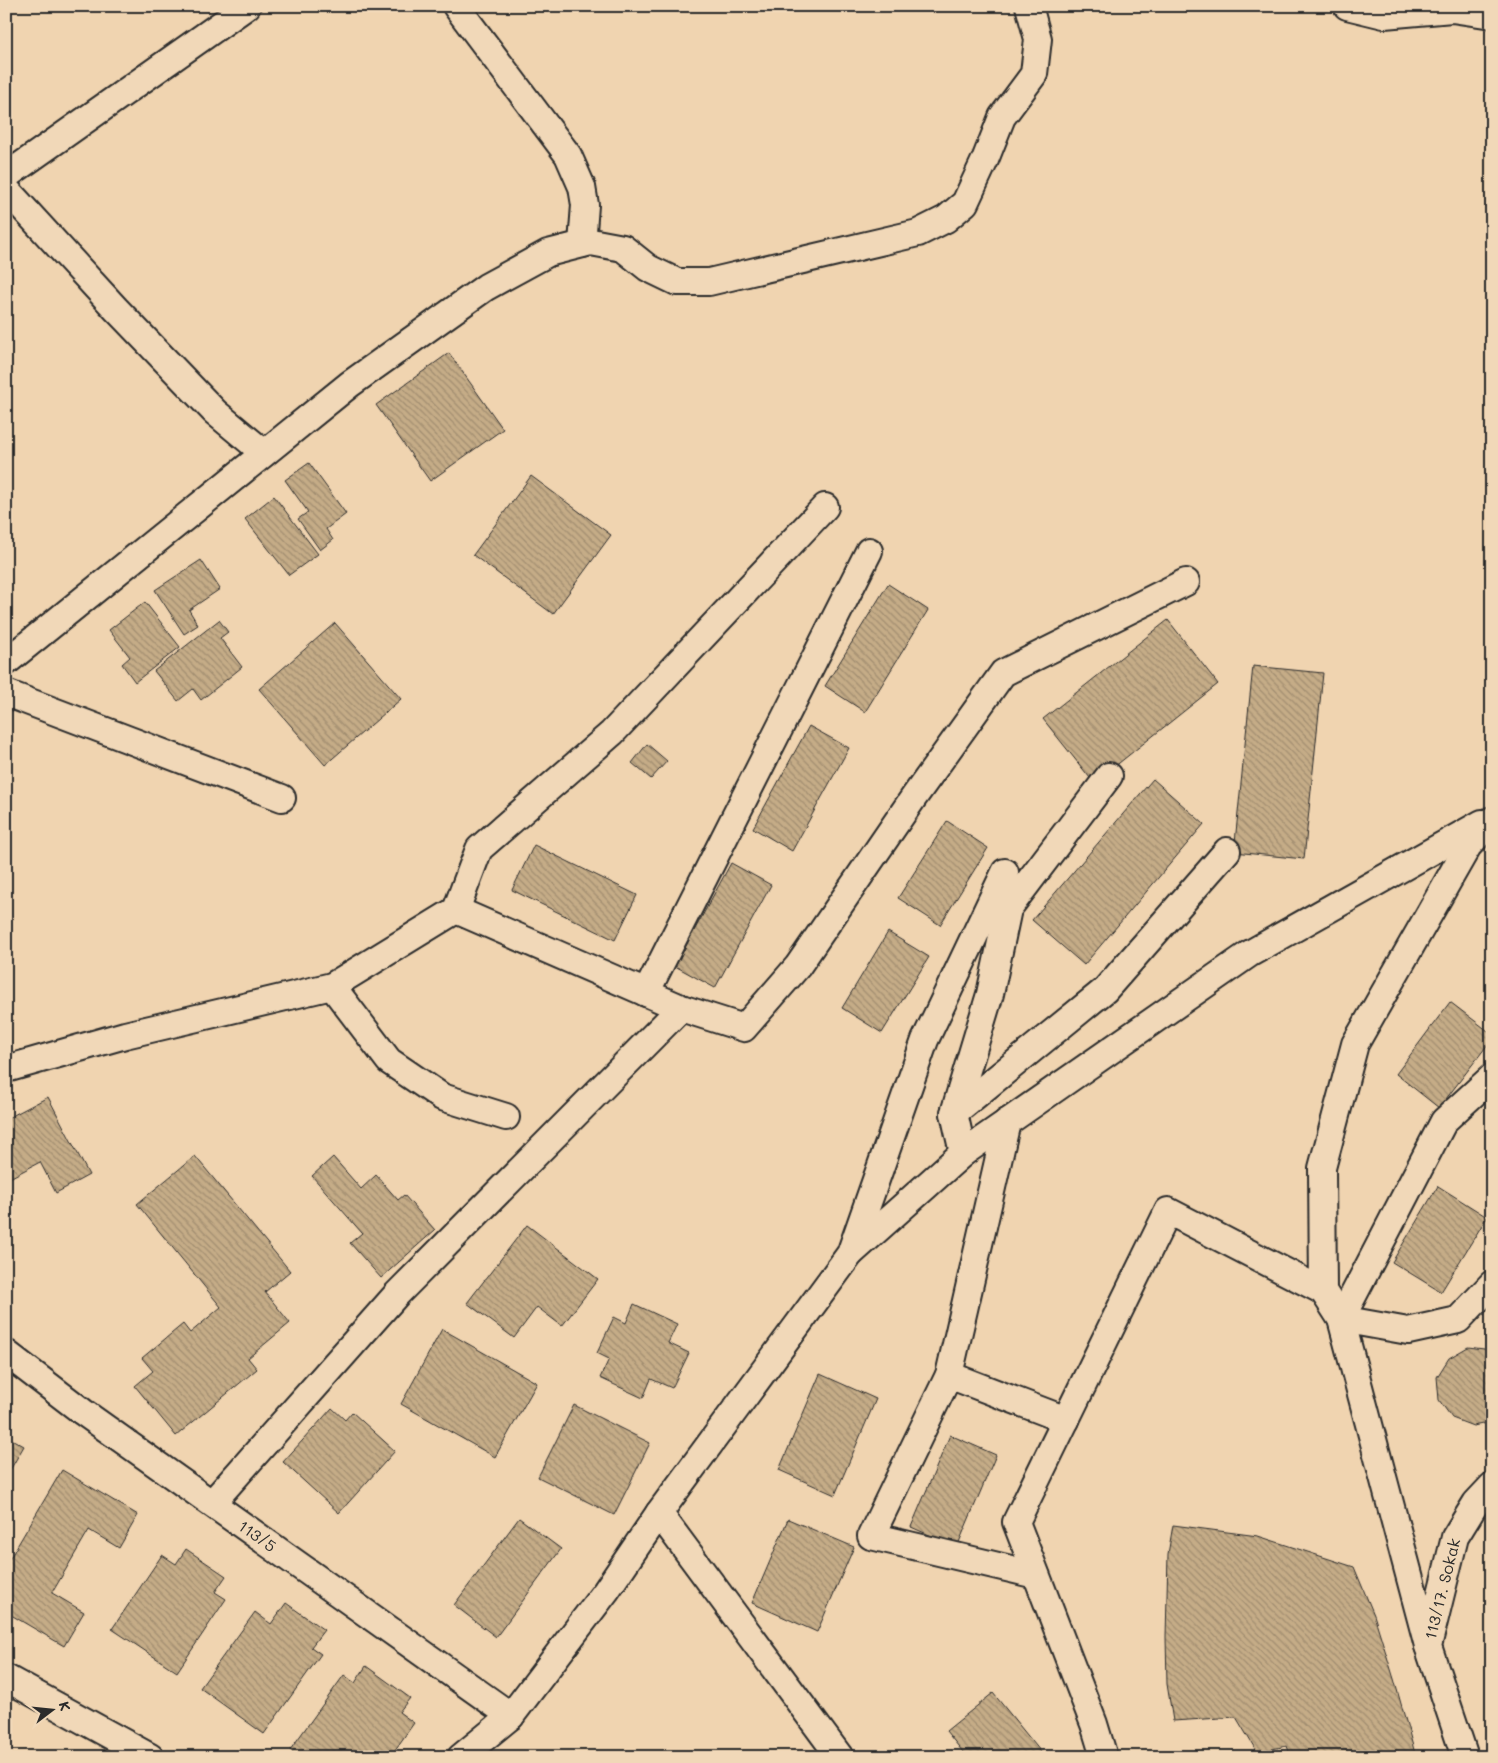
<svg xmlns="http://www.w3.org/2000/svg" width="1498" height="1763" viewBox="0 0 1498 1763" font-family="Mali,sans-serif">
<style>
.building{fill:url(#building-back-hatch);stroke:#2b2b2b}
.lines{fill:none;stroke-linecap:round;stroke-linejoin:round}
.street-casing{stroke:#2b2b2b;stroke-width:30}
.street{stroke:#f1d8b8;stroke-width:26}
.labels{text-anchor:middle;stroke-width:5;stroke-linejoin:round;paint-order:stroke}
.street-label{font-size:16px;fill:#2b2b2b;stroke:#f1d8b8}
</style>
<defs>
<pattern id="building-back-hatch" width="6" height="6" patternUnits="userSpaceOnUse" patternTransform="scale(1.25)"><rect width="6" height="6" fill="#c5ac87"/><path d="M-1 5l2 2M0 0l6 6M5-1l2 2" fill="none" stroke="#a08c6f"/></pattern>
</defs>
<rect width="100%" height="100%" fill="#f0d4b0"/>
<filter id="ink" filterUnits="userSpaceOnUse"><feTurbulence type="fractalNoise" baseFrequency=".02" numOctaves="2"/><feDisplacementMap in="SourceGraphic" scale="10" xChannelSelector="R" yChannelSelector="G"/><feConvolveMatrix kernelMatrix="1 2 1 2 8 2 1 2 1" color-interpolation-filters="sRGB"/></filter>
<g filter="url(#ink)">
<g class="building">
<path d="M449 353 503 429 430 481 376 405Z"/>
<path d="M309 463 346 514 326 529 333 540 320 550 298 519 308 512 285 480Z"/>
<path d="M531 476 611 535 553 614 473 555Z"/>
<path d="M274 496 318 554 289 575 245 519Z"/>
<path d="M201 560 220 589 189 610 198 625 184 634 155 590Z"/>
<path d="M888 584 928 610 865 712 825 686Z"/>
<path d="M145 602 180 647 135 682 122 664 130 657 109 630Z"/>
<path d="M219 620 228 632 220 638 242 667 201 700 193 689 178 701 154 671Z"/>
<path d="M1168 620 1218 684 1094 783 1043 719Z"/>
<path d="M335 623 401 699 325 765 259 689Z"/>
<path d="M1253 666 1323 673 1304 859 1234 852Z"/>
<path d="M809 726 849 748 792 851 753 828Z"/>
<path d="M647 744 667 761 651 779 632 763Z"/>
<path d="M1153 779 1204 824 1084 965 1032 920Z"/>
<path d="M947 821 988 848 940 925 898 898Z"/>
<path d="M534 845 637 895 615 940 512 890Z"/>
<path d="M731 863 771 885 715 988 675 966Z"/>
<path d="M888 932 929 957 882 1033 842 1008Z"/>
<path d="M1450 1002 1492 1034V1039L1439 1108 1396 1074Z"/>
<path d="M48 1097 89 1175 56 1193 40 1162 6 1180V1119Z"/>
<path d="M195 1156 290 1271 265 1292 290 1323 248 1358 257 1369 176 1436 135 1386 153 1371 142 1358 183 1324 190 1333 221 1307 137 1204Z"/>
<path d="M333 1157 361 1189 376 1175 398 1200 404 1195 435 1230 381 1278 350 1243 362 1233 312 1176Z"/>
<path d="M1438 1186 1487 1217 1441 1292 1392 1262Z"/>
<path d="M527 1225 598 1279 562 1326 537 1307 514 1338 467 1303Z"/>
<path d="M634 1304 677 1324 668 1343 689 1353 672 1388 651 1379 643 1398 600 1378 609 1359 597 1353 614 1317 626 1323Z"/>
<path d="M442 1329 537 1383 495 1457 401 1404Z"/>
<path d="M1468 1347 1492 1350V1422L1473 1426 1452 1418 1439 1400 1437 1377 1449 1358Z"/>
<path d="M820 1374 876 1399 835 1495 779 1470Z"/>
<path d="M574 1405 650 1443 614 1515 538 1477Z"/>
<path d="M332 1408 345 1420 352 1412 395 1451 339 1513 283 1462Z"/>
<path d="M950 1435 996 1455 957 1547 911 1527Z"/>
<path d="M6 1436 24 1446 6 1477Z"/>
<path d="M62 1470 138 1515 119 1548 89 1530 52 1593 84 1612 64 1646 6 1612V1565Z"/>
<path d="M519 1518 561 1549 496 1637 454 1605Z"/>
<path d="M788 1519 854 1547 817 1632 752 1603Z"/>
<path d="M1173 1525 1258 1536 1354 1567 1374 1615 1394 1679 1416 1757H1291L1287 1746 1257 1752 1236 1717 1173 1721 1167 1684 1166 1637 1168 1554Z"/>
<path d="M186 1549 226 1576 215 1592 226 1599 177 1672 112 1629 162 1555 176 1564Z"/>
<path d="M286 1603 324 1630 311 1647 321 1654 264 1734 200 1688 255 1612 271 1624Z"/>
<path d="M366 1666 410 1698 399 1712 414 1723 390 1757H299L290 1750 344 1675 355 1683Z"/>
<path d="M993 1693 1045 1757H967L946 1731Z"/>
</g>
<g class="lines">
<g class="street-casing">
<g id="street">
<path d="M456 6 568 155 582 187 585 205 582 244"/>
<path d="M1347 6 1384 15 1452 9 1492 15"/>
<path d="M6 176 247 6"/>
<path d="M6 189 116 309 215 412 264 453"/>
<path d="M6 662 350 384 486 287 548 253 591 242 623 248 648 268 677 282H709L918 233 946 219 965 203 985 160 1002 117 1034 74 1038 39 1029 6"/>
<path d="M6 693 282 798"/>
<path d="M456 910 681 1008 744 1028 798 966 914 797 1003 673 1186 582"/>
<path d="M332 986 389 1061 442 1097 506 1117"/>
<path d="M646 993 869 551"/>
<path d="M6 1069 125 1035 332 986 456 910 479 849 612 733 825 507"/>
<path d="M1492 1077 1444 1121 1341 1319 1408 1331 1458 1320 1492 1284"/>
<path d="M954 1113 1105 990 1227 851"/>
<path d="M1007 1122 949 1375 871 1536 1036 1575"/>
<path d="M963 1153 954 1113 990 994 1008 909 1109 776"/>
<path d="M851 1253 963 1153 1249 954 1482 823"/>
<path id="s1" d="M6 1353 83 1412 511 1716"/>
<path d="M949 1375 1066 1420"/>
<path d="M212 1503 397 1294 681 1008"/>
<path d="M659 1513 840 1757"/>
<path d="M1428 1646 1341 1319 1323 1291 1322 1168 1355 1044 1468 846 1492 820"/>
<path d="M6 1678 150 1757"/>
<path d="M461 1757 511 1716 606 1591 659 1513 850 1254 925 1040 1005 872"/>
<path d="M1104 1757 1094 1724 1016 1522 1168 1211 1323 1291"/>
<path id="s2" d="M1465 1757 1428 1646 1455 1537 1476 1503 1492 1486"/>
</g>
</g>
<use href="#street" class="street"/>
</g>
</g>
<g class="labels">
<g class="street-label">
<text dy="6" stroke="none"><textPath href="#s1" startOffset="311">113/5</textPath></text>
<text dy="6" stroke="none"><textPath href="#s2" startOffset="176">113/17. Sokak</textPath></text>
</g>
</g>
<rect width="1498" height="1763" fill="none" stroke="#f1d8b8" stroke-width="25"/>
<rect x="12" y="12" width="1473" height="1738" fill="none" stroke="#2b2b2b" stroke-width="2" filter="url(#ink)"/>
<g transform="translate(52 1710) rotate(74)" stroke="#f1d8b8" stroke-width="4" paint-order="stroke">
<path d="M0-4L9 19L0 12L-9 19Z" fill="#2b2b2b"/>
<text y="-8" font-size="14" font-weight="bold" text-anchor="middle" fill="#2b2b2b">K</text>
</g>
</svg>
